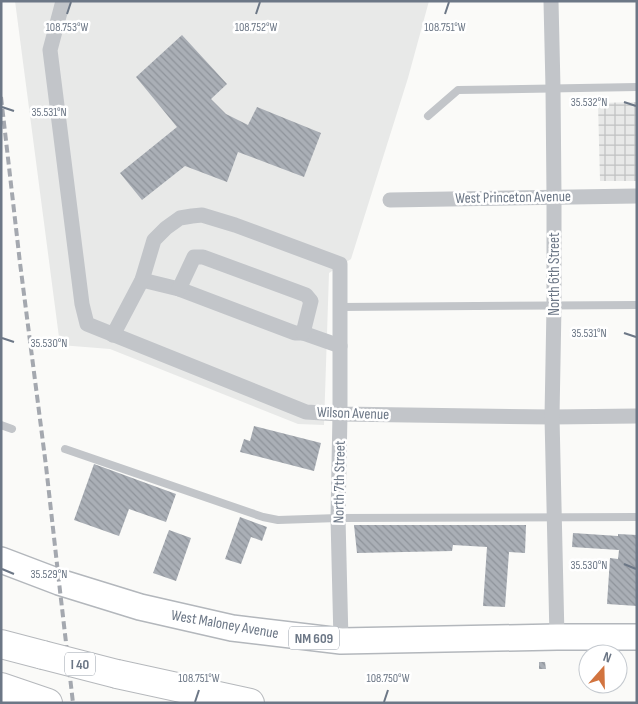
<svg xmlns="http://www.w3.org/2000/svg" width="638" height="704" viewBox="0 0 638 704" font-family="'Sofia Sans Condensed',sans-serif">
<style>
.built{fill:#e8e9e8}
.industrial{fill:url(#industrial-grid)}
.building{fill:url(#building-back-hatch)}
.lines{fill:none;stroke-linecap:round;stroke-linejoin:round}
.primary-casing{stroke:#b3b7bc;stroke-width:28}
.highway-casing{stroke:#b5b8bc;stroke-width:30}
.lane{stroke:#c2c5c9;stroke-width:8}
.street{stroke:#c2c5c9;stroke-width:15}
.primary{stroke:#fff;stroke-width:25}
.highway{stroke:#fff;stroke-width:28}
.rail{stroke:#a4a8af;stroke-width:4;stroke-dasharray:8 4;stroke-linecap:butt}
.highway-bridge-casing{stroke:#b5b8bc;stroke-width:30;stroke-linecap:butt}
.highway-bridge{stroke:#fff;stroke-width:28}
.ticks{fill:none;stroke:#6c7786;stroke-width:2}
.labels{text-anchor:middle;stroke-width:5;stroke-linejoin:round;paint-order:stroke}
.shield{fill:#fff;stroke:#98a0aa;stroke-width:1}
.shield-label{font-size:14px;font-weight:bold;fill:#6c7786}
.street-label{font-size:15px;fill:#6c7786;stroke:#fff}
.ticks-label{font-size:12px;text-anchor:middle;fill:#6c7786;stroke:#fff;stroke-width:5;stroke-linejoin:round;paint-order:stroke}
</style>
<defs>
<pattern id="industrial-grid" width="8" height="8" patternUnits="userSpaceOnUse" patternTransform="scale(1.25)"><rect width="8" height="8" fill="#e8e9e8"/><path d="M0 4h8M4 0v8" fill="none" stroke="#c0c2c2"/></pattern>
<pattern id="building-back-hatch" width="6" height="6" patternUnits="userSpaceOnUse" patternTransform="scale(1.25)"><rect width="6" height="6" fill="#aaafb6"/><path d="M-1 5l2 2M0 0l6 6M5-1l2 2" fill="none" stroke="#8e939a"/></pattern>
</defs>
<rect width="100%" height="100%" fill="#fafaf8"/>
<path class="built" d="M15 1H429L408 78 351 259 329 273 324 425 298 424 110 349 60 345Z"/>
<path class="industrial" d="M637 102V181H600L598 103Z"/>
<g class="building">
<path d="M182 35 227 84 211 99 226 114 248 125 257 107 321 133 304 177 238 152 227 182 185 166 142 200 120 173 177 127 136 77Z"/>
<path d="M254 426 321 443 314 471 240 452 244 439 250 441Z"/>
<path d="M94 464 176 494 166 522 129 509 119 536 74 520Z"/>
<path d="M240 517 267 527 262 541 251 537 241 564 225 559Z"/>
<path d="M354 525H526L525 553 509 552 505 607 483 606 487 547 453 545 452 551 357 553Z"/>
<path d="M169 530 191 538 176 581 153 573Z"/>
<path d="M573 533 618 536V534L637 535V606L607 604 610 558 618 559 619 550 572 547Z"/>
<path d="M539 662H545L546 669H539Z"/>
</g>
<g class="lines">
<g class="primary-casing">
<path id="primary" d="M1 560 59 582 140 607 232 628 341 641 557 637H637"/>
</g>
<g class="highway-casing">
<g id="highway">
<path d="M1 644 43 655"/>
<path d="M117 674 250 703"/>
<path d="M1 687 48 703"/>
</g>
</g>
<g class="lane">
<path d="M428 116 458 90 637 87"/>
<path d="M340 307 637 305"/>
<path d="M1 425 12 429"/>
<path d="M65 449 263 517 278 520 338 518 637 517"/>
</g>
<g class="street">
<path d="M63 1 50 50 82 304 87 324 306 412 340 414 552 417 637 416"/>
<path d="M551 1 553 88 554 196V306L552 417 557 637"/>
<path d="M390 200 637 196"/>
<path d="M142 280 179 289 295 333H303L340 346"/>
<path d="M179 289 194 257H203L306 295 311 301 303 333"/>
<path d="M113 335 142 280 154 240 166 228 180 218 192 216 202 215 235 225 340 264V414L338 518 341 641"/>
</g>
<use href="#primary" class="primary"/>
<use href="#highway" class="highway"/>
<path class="rail" d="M1 97 20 263 46 466 59 582 73 703"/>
<g class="highway-bridge-casing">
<path id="highway-bridge" d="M43 655 117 674"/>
</g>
<use href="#highway-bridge" class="highway-bridge"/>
</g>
<path class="ticks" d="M67 14 71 2M256 14 260 2M445 14 449 2M624 102 636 106M2 107 14 111M624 333 636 337M2 338 14 342M624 564 636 569M2 569 14 574M195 702 199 690M384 702 388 690"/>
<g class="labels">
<g class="shield">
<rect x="289" y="626.5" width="50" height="23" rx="4"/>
<rect x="65" y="652.5" width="30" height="23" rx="4"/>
</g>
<g class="shield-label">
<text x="314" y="643">NM 609</text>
<text x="80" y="669">I 40</text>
</g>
<g class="street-label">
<text transform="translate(513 197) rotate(-1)" y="5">West Princeton Avenue</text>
<text transform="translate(554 274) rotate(-90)" y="5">North 6th Street</text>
<text transform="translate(353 413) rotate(2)" y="5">Wilson Avenue</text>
<text transform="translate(339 482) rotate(-89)" y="5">North 7th Street</text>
<text transform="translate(225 624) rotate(10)" y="5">West Maloney Avenue</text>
</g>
</g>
<g class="ticks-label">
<text x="67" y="31">108.753°W</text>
<text x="256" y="31">108.752°W</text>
<text x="445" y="31">108.751°W</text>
<text x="589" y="106">35.532°N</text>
<text x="49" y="116">35.531°N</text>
<text x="589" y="337">35.531°N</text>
<text x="49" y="347">35.530°N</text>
<text x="589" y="569">35.530°N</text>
<text x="49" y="578">35.529°N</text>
<text x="199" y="682">108.751°W</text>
<text x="388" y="682">108.750°W</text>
</g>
<rect width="638" height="704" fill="none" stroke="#6c7786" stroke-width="5"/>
<g transform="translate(603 669) rotate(20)"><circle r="24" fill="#ffffff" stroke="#c4c9cf"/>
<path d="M0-4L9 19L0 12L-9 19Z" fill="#d2743f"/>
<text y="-8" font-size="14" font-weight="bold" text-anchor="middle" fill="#6c7786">N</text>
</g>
</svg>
